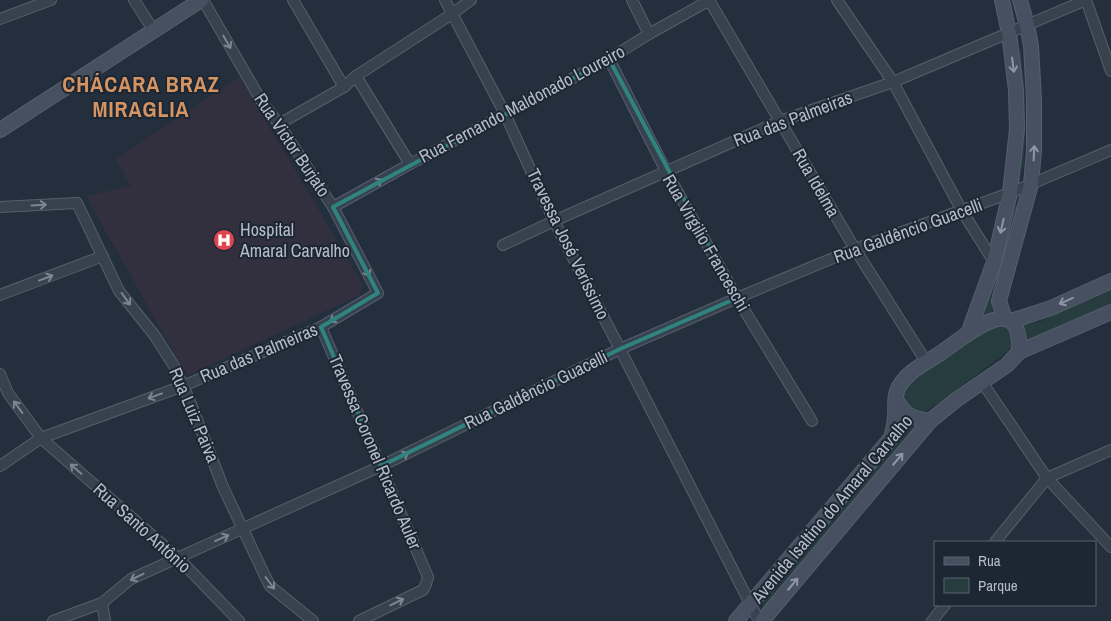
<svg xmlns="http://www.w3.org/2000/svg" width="1111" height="621" viewBox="0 0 1111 621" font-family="'Archivo Narrow',sans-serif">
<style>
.medical{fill:#32303f}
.green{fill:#263c3f}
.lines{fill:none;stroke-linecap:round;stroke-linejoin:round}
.street-casing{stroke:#565f6c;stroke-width:12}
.secondary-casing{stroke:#565f6c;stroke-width:16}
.street{stroke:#38414e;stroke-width:10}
.secondary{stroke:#465061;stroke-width:14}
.oneway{stroke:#7c8592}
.oneway2{stroke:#8e96a5}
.marked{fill:none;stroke:#308480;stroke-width:4;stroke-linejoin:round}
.labels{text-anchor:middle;stroke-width:4;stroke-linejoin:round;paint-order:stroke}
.street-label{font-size:18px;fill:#b4bcc9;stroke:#1d2633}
.poi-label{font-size:18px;fill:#b4bcc9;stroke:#1d2633;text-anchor:start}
.district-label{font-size:22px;font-weight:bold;letter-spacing:1px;fill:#d59563;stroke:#1d2633}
</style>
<rect width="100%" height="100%" fill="#242f3e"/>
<path class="medical" d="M240 77 363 285 359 295 187 376 86 196 131 186 115 159Z"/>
<g class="green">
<path d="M1021 49C1025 89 1027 128 1023 168L1021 169 1018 167 1016 50Z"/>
<path d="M1014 206H1017L1018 208 1001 276 992 301V308L995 315 977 323Z"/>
<path d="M1111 289V304L1024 344 1021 324 1033 323 1039 322Z"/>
<path d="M993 324 1007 326 1011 331 1012 346 1006 353 933 407 923 412 912 411C904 401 898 398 907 386Z"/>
<path d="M899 421C904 426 911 427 919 428L766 606H761L762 603 891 449 896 440Z"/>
</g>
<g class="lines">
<g class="street-casing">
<g id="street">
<path d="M134 0 154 31"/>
<path d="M293 0 344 87"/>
<path d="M445 0 505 114 554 221 620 349 759 621"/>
<path d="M632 0 649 34"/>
<path d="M709 0 855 249 927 363"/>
<path d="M837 0 893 82 962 211 994 262"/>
<path d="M1086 0 1111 71"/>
<path d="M0 19 51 0"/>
<path d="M609 59 666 171 737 298 812 421"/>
<path d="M356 76 410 164"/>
<path d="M279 124 344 87 356 76 452 14 471 0"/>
<path d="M0 207 77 203 119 291 155 336 174 366 189 399 223 487 265 576 270 586 313 621"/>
<path d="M333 207 410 164 609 59 649 34 710 0"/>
<path d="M503 245 554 221 780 121 893 82 1086 0"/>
<path d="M0 295 103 256"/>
<path d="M321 327 428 577 426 584 423 590 359 621"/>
<path d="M0 374 8 393 41 438 178 558 239 621"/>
<path d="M982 382 1047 478 1111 547"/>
<path d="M0 466 41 438 183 386 321 327 378 293 333 207 279 124 262 102 203 0"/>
<path d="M995 542 1047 478 1111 450"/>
<path d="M102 603 105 621"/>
<path d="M53 621 102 603 131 579 381 466 620 349 737 298 855 249 1010 193 1111 150"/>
<path d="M932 621 945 605"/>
</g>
</g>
<g class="secondary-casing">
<g id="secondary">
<path d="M0 130 201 0"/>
<path d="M1005 319 999 301 1031 184 1034 151V99L1031 46 1027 25 1020 0"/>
<path d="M1011 321 1051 308 1111 281"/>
<path d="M968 334 994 262 1010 193 1017 129 1016 90 1009 33 1002 0"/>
<path d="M1019 352 1111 312"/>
<path d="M896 400C906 416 911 418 930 421"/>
<path d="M736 621 891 438C893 432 894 426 895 419 896 408 893 395 900 385 909 370 928 362 942 352 967 335 1022 286 1019 352L1007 365 956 400 930 421 762 621"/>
</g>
</g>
<use href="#street" class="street"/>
<use href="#secondary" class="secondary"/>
</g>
<defs><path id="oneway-shaft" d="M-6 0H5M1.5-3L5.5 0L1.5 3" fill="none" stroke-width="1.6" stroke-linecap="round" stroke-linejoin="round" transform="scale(1.25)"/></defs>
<g class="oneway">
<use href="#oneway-shaft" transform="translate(227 42) rotate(60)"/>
<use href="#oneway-shaft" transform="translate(376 183) rotate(-29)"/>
<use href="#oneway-shaft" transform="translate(39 205) rotate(-3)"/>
<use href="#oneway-shaft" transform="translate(366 270) rotate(63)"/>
<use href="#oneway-shaft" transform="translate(46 278) rotate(-21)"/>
<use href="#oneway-shaft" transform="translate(126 299) rotate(54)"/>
<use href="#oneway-shaft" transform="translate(336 318) rotate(149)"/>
<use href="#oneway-shaft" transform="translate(155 396) rotate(160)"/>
<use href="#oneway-shaft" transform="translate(18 407) rotate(-126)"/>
<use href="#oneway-shaft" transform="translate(402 456) rotate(-26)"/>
<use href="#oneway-shaft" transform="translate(76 469) rotate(-139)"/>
<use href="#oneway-shaft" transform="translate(222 538) rotate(-24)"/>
<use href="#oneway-shaft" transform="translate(137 577) rotate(154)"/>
<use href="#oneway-shaft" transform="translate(270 583) rotate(53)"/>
<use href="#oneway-shaft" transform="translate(397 602) rotate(-26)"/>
</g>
<g class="oneway2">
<use href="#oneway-shaft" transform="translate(1013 65) rotate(83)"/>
<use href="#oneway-shaft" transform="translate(1034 153) rotate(-87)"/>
<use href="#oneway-shaft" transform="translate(1002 226) rotate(103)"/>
<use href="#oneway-shaft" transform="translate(1066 301) rotate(156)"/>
<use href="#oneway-shaft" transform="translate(898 459) rotate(-50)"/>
<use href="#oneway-shaft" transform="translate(793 584) rotate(-50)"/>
</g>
<path class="marked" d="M609 59 737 298 620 349 381 466 321 327 378 293 333 207Z"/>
<defs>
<g id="hospital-disc" transform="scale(1.125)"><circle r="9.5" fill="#e0444e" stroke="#1d2633"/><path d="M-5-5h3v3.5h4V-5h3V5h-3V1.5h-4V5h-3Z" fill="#fff"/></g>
</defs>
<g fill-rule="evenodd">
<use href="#hospital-disc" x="224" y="240"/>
</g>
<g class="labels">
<g class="street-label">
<text transform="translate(522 104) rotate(-28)" y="6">Rua Fernando Maldonado Loureiro</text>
<text transform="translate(793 119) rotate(-21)" y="6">Rua das Palmeiras</text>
<text transform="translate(292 145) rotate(56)" y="6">Rua Victor Burjato</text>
<text transform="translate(816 183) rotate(60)" y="6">Rua Idelma</text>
<text transform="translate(908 231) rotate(-20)" y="6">Rua Galdêncio Guacelli</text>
<text transform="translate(706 243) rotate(60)" y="6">Rua Virgilio Franceschi</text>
<text transform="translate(568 244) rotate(64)" y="6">Travessa José Veríssimo</text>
<text transform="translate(259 353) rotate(-23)" y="6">Rua das Palmeiras</text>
<text transform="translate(536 390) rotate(-26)" y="6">Rua Galdêncio Guacelli</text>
<text transform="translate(194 415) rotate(67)" y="6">Rua Luiz Paiva</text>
<text transform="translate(375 452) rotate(67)" y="6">Travessa Coronel Ricardo Auler</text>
<text transform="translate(832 509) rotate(-50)" y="6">Avenida Isaltino do Amaral Carvalho</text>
<text transform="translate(142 528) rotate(42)" y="6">Rua Santo Antônio</text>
</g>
<g class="poi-label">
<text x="240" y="236">Hospital<tspan x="240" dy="21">Amaral Carvalho</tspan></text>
</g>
<g class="district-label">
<text x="141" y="92">CHÁCARA BRAZ<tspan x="141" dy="25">MIRAGLIA</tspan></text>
</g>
</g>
<rect x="934" y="541" width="162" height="65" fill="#1d2633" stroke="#59626f"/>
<rect x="944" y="557" width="25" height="8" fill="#465061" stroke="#59626f"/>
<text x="978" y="566" font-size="15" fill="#b4bcc9">Rua</text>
<rect x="944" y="578" width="25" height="15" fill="#263c3f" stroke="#59626f"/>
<text x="978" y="591" font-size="15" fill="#b4bcc9">Parque</text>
</svg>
